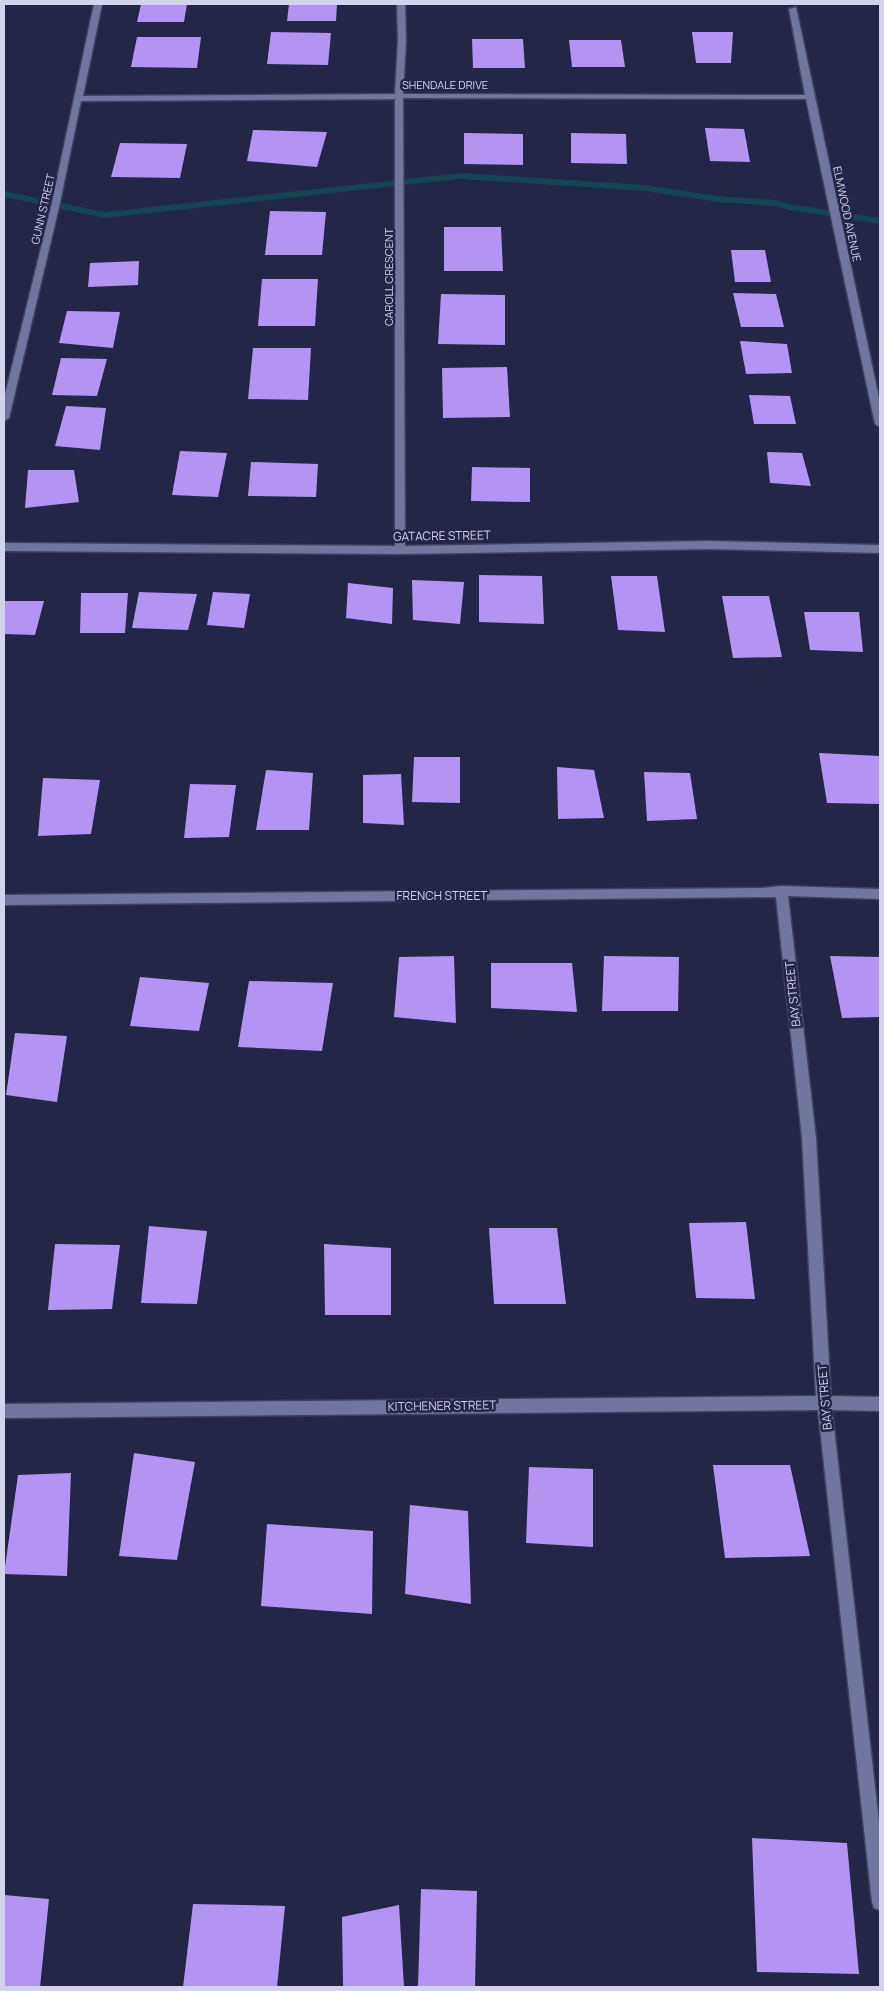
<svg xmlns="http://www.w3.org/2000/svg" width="884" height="1991" viewBox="0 0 884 1991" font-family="Manrope,sans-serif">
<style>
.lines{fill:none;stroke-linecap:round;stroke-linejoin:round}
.stream{fill:#154551;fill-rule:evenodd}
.building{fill:#b494f3}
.street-casing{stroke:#40415d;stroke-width:3}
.street{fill:#71769e;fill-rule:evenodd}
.labels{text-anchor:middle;stroke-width:5;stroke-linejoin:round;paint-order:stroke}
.far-street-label{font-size:11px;fill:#d1d4ea;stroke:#232647}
.street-label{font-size:12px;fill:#d1d4ea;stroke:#232647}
</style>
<rect width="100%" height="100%" fill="#232647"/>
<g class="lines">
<path class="stream" d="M460 173 645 185 718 196 775 200 790 204 880 218V224L789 210 774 206 718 202 645 191 460 179 105 218 4 197V191L105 212Z"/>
</g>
<g class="building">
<path d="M141 4H187L184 22H137Z"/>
<path d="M289 4H337L336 21H287Z"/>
<path d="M271 32 331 33 328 65 267 64Z"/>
<path d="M692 32H733L731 63H696Z"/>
<path d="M137 37H201L197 68 131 67Z"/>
<path d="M472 39H523L525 68H473Z"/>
<path d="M569 40H621L625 67H572Z"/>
<path d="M705 128 744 129 750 162 710 161Z"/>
<path d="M253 130 327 132 317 167 247 161Z"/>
<path d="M464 133 523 134V165L464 164Z"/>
<path d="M571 133 626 134 627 164 571 163Z"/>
<path d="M120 143 187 144 180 178 111 177Z"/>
<path d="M270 211 326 212 322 255H265Z"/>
<path d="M444 227H501L503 271H444Z"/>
<path d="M731 250H765L771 282H735Z"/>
<path d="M139 261 138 285 88 287 90 263Z"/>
<path d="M262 279H318L315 326H258Z"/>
<path d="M733 293 776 294 784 327H741Z"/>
<path d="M441 294 505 295V345L438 344Z"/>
<path d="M67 311 120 312 113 348 59 343Z"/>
<path d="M740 341 787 344 792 373 746 374Z"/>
<path d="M253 348H311L308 400 248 399Z"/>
<path d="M61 358 107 359 97 396 52 395Z"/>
<path d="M507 367 510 417 443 418 442 368Z"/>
<path d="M749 395 790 396 796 424H754Z"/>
<path d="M66 406 106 408 100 450 55 446Z"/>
<path d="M180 451 227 453 218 497 172 495Z"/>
<path d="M767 452 802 453 811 486 770 483Z"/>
<path d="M251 462 318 464 316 497 248 496Z"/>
<path d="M472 467 530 468V502L471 501Z"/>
<path d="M28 470H74L79 502 25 508Z"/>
<path d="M479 575 542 576 544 624 479 622Z"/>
<path d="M611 576H657L665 632 618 630Z"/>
<path d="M412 580 464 582 460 624 413 620Z"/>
<path d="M348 583 393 588 392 624 346 618Z"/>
<path d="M139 592 197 594 188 630 132 628Z"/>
<path d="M213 592 250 594 244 628 207 625Z"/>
<path d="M81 593H128L125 633H80Z"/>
<path d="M722 596H769L782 657 733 658Z"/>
<path d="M4 601H44L35 635 4 634Z"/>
<path d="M804 612H859L863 652 810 650Z"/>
<path d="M819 753 880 756V804L827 803Z"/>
<path d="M414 757H460V803L412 802Z"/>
<path d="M557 767 594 770 604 818 558 819Z"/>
<path d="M266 770 313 773 309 830H256Z"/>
<path d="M644 772 690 773 697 819 647 821Z"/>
<path d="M401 774 404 825 363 823V775Z"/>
<path d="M43 778 100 780 91 834 38 836Z"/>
<path d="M190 784 236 785 229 837 184 838Z"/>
<path d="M454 956 456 1023 394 1017 399 957Z"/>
<path d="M604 956 679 957 678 1011H602Z"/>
<path d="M830 956 880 957V1017L842 1018Z"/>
<path d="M491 963H572L577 1012 491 1008Z"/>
<path d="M140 977 209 983 199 1031 130 1026Z"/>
<path d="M249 981 333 983 322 1051 238 1047Z"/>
<path d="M15 1033 67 1036 57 1102 6 1095Z"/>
<path d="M746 1222 755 1299 696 1298 689 1223Z"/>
<path d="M149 1226 207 1231 197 1304 141 1303Z"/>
<path d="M489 1228H557L566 1304H494Z"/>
<path d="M55 1244 120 1245 112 1309 48 1310Z"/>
<path d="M324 1244 391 1248V1315H325Z"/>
<path d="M134 1453 195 1462 177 1560 119 1556Z"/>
<path d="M713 1465H790L810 1556 725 1558Z"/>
<path d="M529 1467 593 1469V1547L526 1543Z"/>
<path d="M71 1473 67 1576 4 1574 18 1475Z"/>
<path d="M410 1505 468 1511 471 1604 405 1594Z"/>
<path d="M267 1524 373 1531 372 1614 261 1606Z"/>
<path d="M752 1838 847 1843 859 1974 757 1972Z"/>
<path d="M421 1889 477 1891 475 1987H418Z"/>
<path d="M4 1895 49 1899 40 1987H4Z"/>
<path d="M193 1904 285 1906 277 1987H183Z"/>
<path d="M399 1905 404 1987H343L342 1917Z"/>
</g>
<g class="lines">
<g class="street-casing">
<g id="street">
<path d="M94 4H102L83 96 395 94 398 40 397 4H405L406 40 403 94 805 95 789 9 796 7 880 403V427L875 424 806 99 403 98 405 546 708 541 880 545V553L708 549 400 554 4 551V543L395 546V99L81 101 59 207 9 418 4 421V399L51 207Z"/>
<path d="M781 886 880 889V899L788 896 816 1138 831 1396 880 1397V1411L832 1410 880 1831V1910L874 1908 872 1902 818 1410 4 1418V1404L816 1396 802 1138 776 897 4 905V895L761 888Z"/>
</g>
</g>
<use href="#street" class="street"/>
</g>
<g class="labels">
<g class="far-street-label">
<text x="445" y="89">SHENDALE DRIVE</text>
<text transform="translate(43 209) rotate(-77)" y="4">GUNN STREET</text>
<text transform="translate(847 214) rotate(78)" y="4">ELMWOOD AVENUE</text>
<text transform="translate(389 277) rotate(-90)" y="4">CAROLL CRESCENT</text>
</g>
<g class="street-label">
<text transform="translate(442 536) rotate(-1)" y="4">GATACRE STREET</text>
<text x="442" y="900">FRENCH STREET</text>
<text transform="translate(793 994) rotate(-96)" y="4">BAY STREET</text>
<text transform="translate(825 1397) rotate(-95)" y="4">BAY STREET</text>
<text transform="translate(442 1406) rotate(-1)" y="4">KITCHENER STREET</text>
</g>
</g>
<rect width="884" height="1991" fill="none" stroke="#d1d4ea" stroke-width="10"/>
</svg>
